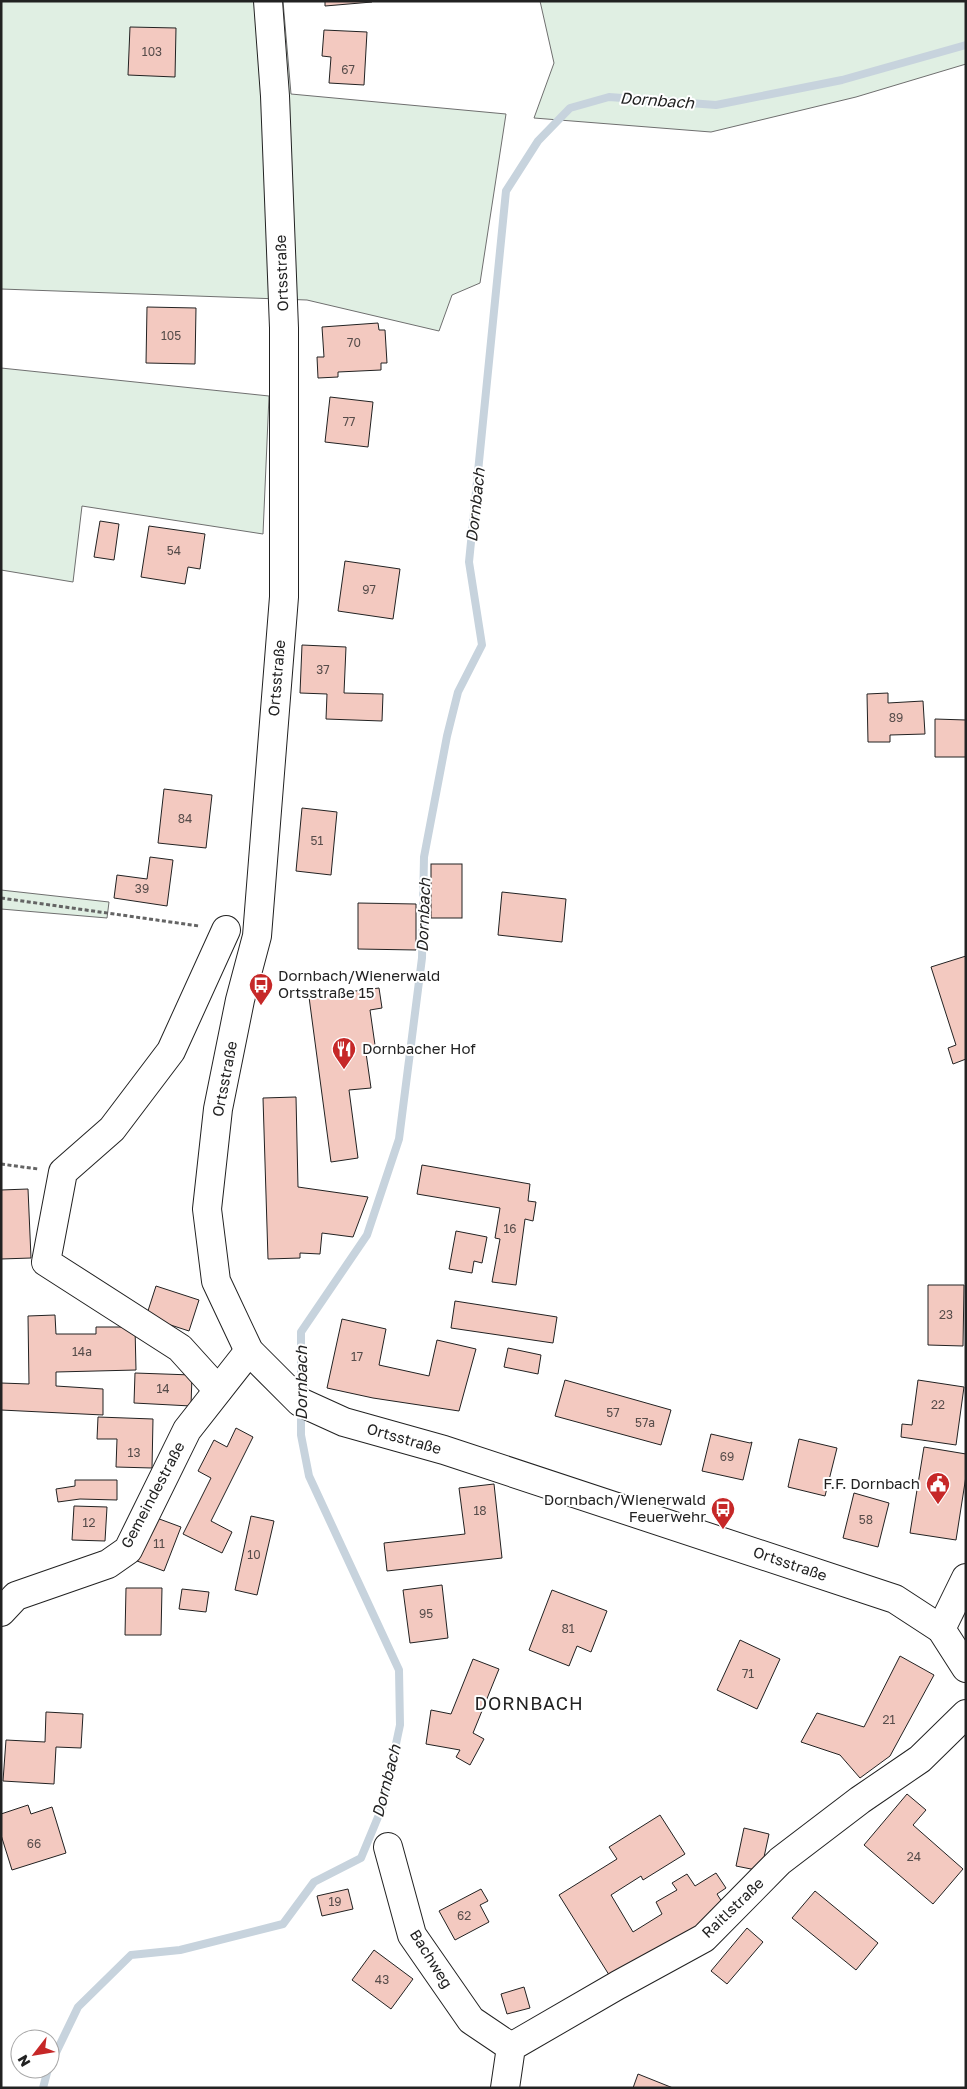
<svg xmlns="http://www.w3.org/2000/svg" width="967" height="2089" viewBox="0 0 967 2089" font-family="'Golos Text',sans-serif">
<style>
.green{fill:#e0efe3;stroke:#6f6f6f}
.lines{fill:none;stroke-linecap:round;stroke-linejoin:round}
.stream{stroke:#c7d3dd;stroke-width:8}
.building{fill:#f3c9c0;stroke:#222}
.minor-casing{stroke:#222;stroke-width:30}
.path{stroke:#646464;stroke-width:3;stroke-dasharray:4 2.5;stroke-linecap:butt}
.minor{stroke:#fff;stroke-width:28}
.labels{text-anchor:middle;stroke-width:4;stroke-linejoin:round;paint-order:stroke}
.number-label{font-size:12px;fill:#564c4a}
.street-label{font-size:15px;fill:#222;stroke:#fff}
.poi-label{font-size:15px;fill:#222;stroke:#fff;text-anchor:start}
.water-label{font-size:16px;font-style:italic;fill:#222;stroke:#fff}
.quarter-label{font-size:18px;letter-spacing:1px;fill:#222;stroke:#fff}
</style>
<rect width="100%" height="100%" fill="#fff"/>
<g class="green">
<path d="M1 1H283L291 94 506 114 480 283 452 295 439 331 307 300 1 289Z"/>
<path d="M540 1H966V64L856 97 711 132 534 118 554 63Z"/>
<path d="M1 368 269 396 263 534 82 506 73 582 1 570Z"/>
<path d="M1 890 109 902 107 918 1 909Z"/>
</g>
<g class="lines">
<g class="stream">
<path d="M301 1393V1332L367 1235 399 1139 422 958 424 857 447 736 458 692 482 645 469 562 506 191 538 141 570 108 609 97 716 105 842 80 966 45"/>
<path d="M50 2065 78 2007 131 1955 180 1950 283 1924 314 1882 361 1858 383 1805 400 1725 399 1670 309 1476 301 1435V1409"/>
<path d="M43 2088 48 2069"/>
</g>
</g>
<g class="building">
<path d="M325 1H372V2L325 6Z"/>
<path d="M130 27 176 28 175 77 128 75Z"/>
<path d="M324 30 367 32 364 85 329 83 331 57 322 56Z"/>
<path d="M147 307 196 308 195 364 146 363Z"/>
<path d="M378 323 379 330H385L387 363H381V370L338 372V377L318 378 317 357H324L322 327Z"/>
<path d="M330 397 373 402 368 447 325 442Z"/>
<path d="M100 521 119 524 114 560 94 557Z"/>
<path d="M149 526 205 534 200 569 188 567 185 584 141 577Z"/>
<path d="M345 561 400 569 393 619 338 611Z"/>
<path d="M302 645 346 647 344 693 383 694 382 721 326 719 327 694 300 693Z"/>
<path d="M888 693V703L923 701 925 734 890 735V742H868L867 694Z"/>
<path d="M935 719 966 720V757H935Z"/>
<path d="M164 789 212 795 206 848 158 843Z"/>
<path d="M302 808 337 812 331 875 296 871Z"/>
<path d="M150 857 173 860 167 906 114 898 117 875 147 879Z"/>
<rect x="431" y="864" width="31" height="54"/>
<path d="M502 892 566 899 562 942 498 935Z"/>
<path d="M358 903 416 904V950L358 949Z"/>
<path d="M966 956V1059L953 1064 948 1048 956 1045 931 967Z"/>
<path d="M379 988 382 1008 370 1010 376 1052 366 1053 371 1088 349 1090 358 1158 331 1162 309 997Z"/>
<path d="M296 1097 298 1187 368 1197 353 1237 322 1233 320 1254 300 1253V1258L268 1259 263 1098Z"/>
<path d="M422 1165 530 1184 528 1201 536 1202 533 1221 525 1219 516 1285 492 1282 500 1239 495 1238 500 1208 417 1194Z"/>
<path d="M28 1189 31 1258 1 1259V1190Z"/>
<path d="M456 1231 487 1237 482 1263 474 1261 472 1273 449 1269Z"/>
<path d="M928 1285H964L963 1346 928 1345Z"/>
<path d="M156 1286 199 1300 189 1331 146 1317Z"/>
<path d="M455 1301 557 1317 553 1343 451 1328Z"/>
<path d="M55 1315 56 1334H96V1327H135L136 1370 56 1372V1386L103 1389V1415L1 1410V1383L29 1384 28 1316Z"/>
<path d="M342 1319 386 1329 379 1365 429 1376 437 1340 476 1349 459 1411 373 1398 327 1388Z"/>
<path d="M508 1348 541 1355 538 1374 504 1367Z"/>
<path d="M135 1373 192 1375 191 1406 134 1403Z"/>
<path d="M565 1380 671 1410 661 1445 555 1416Z"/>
<path d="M918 1380 964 1387 956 1445 901 1437 902 1424 912 1425Z"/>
<path d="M98 1417 153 1419 152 1468 116 1467 117 1439H97Z"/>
<path d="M236 1428 253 1437 211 1521 232 1532 222 1553 183 1534 211 1478 198 1471 214 1440 227 1447Z"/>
<path d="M711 1434 750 1443 752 1442 743 1480 702 1471Z"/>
<path d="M799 1439 837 1448 825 1496 788 1487Z"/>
<path d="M924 1447 966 1454V1476L956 1540 910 1533Z"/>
<path d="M75 1480H117V1500L80 1499 58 1502 56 1489 75 1486Z"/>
<path d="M494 1484 502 1558 387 1571 384 1543 465 1534 459 1488Z"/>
<path d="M854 1493 889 1503 878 1547 843 1538Z"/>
<path d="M74 1506 107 1507 105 1541 72 1540Z"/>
<path d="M251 1516 274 1521 257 1595 235 1590Z"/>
<path d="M154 1517 181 1527 164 1571 137 1561Z"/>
<path d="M442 1585 448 1638 410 1643 403 1590Z"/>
<path d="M126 1588H162L161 1635H125Z"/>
<path d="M182 1589 209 1592 206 1612 179 1609Z"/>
<path d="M552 1590 607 1611 591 1652 577 1646 569 1666 529 1650Z"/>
<path d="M740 1640 780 1659 757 1709 717 1690Z"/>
<path d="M900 1656 934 1675 890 1756 860 1778 840 1755 801 1742 817 1713 864 1727Z"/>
<path d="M473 1659 499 1669 473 1733 484 1739 470 1765 456 1757 460 1750 426 1744 431 1710 451 1714Z"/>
<path d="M46 1712 83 1714 81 1748 56 1747 54 1784 3 1781 6 1740 45 1742Z"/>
<path d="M907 1794 926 1810 913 1825 963 1869 933 1904 864 1845Z"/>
<path d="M28 1805 31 1814 52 1807 66 1853 12 1870 1 1835V1814Z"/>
<path d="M660 1815 685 1854 643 1880 641 1876 611 1895 633 1932 662 1914 656 1902 677 1890 672 1883 687 1874 695 1886 716 1873 726 1888 717 1894 727 1910 611 1978 559 1895 617 1859 609 1847Z"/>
<path d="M744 1828 769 1834 761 1871 736 1866Z"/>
<path d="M348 1889 353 1909 322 1916 317 1896Z"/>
<path d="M481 1889 488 1901 480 1905 489 1922 455 1940 439 1911Z"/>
<path d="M815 1891 878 1943 856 1970 792 1918Z"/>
<path d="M747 1928 763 1942 727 1984 711 1971Z"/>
<path d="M374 1950 413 1979 391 2009 352 1980Z"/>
<path d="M524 1987 530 2008 507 2014 501 1994Z"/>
<path d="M638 2074 673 2088H633Z"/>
</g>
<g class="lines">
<g class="minor-casing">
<g id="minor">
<path d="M268 1 275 96 284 328V597L257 936 240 1000 218 1109 207 1209 216 1281 249 1351 300 1402 344 1422 444 1450 895 1599 941 1629 966 1668"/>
<path d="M218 1390 180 1348 46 1262 63 1172 112 1129 171 1051 226 930"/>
<path d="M1 1612 16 1596 108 1564 128 1550 187 1430 249 1351"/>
<path d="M941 1629 966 1578"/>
<path d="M388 1847 412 1935 471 2020 511 2047"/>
<path d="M505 2088 511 2047 618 1985 704 1938 780 1861 860 1800 920 1759 966 1714"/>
</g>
</g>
<g class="path">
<path d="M1 898 199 926"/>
<path d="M1 1164 38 1169"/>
</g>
<use href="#minor" class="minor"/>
</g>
<defs>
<g id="bus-pin" transform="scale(1.25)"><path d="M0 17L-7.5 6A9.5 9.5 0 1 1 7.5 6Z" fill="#c62828" stroke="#fff"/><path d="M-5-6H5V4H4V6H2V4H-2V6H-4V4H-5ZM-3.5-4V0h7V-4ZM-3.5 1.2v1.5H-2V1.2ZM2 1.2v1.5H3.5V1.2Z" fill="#fff"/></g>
<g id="restaurant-pin" transform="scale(1.25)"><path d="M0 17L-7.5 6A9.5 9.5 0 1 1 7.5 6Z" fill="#c62828" stroke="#fff"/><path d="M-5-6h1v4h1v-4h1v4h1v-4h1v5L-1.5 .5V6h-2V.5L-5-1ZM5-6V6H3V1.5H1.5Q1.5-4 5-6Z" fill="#fff"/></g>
<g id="civic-pin" transform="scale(1.25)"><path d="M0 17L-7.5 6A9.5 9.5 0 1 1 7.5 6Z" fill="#c62828" stroke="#fff"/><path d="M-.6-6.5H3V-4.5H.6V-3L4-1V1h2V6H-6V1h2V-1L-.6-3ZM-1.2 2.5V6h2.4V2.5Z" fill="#fff"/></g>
</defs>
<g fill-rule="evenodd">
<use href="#bus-pin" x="261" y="985"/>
<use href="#restaurant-pin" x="344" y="1049"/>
<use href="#civic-pin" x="938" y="1484"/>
<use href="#bus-pin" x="723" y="1509"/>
</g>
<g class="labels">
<g class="number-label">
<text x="152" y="56">103</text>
<text x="348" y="74">67</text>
<text x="171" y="340">105</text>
<text x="354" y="347">70</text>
<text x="349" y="426">77</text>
<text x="174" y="555">54</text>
<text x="369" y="594">97</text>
<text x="323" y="674">37</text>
<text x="896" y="722">89</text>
<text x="185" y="823">84</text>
<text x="317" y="845">51</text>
<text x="142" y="893">39</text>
<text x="510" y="1233">16</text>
<text x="946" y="1319">23</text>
<text x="82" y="1356">14a</text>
<text x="357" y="1361">17</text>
<text x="163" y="1393">14</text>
<text x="938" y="1409">22</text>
<text x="613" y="1417">57</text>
<text x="645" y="1427">57a</text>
<text x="134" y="1457">13</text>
<text x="727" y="1461">69</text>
<text x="480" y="1515">18</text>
<text x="866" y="1524">58</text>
<text x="89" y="1527">12</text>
<text x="159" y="1548">11</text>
<text x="254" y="1559">10</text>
<text x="426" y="1618">95</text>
<text x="568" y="1633">81</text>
<text x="748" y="1678">71</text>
<text x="889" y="1724">21</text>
<text x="34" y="1848">66</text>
<text x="914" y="1861">24</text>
<text x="335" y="1906">19</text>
<text x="464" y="1920">62</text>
<text x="382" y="1984">43</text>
</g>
<g class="street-label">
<text transform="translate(282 273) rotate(-92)" y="5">Ortsstraße</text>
<text transform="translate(277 678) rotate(-85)" y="5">Ortsstraße</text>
<text transform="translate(225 1079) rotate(-79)" y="5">Ortsstraße</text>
<text transform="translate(404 1439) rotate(16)" y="5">Ortsstraße</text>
<text transform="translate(153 1495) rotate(-62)" y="5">Gemeindestraße</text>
<text transform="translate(790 1564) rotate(19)" y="5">Ortsstraße</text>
<text transform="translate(733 1908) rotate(-44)" y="5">Raitlstraße</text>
<text transform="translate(431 1959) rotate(58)" y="5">Bachweg</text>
</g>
<g class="poi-label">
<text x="278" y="981">Dornbach/Wienerwald<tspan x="278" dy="17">Ortsstraße 15</tspan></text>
<text x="362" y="1054">Dornbacher Hof</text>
<text x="920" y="1489" text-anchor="end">F.F. Dornbach</text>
<text x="706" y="1505" text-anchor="end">Dornbach/Wienerwald<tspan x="706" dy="17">Feuerwehr</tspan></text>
</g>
<g class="water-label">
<text transform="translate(657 100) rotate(4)" y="6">Dornbach</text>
<text transform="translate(475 505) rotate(-84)" y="6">Dornbach</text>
<text transform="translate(423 915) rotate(-88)" y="6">Dornbach</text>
<text transform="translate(301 1383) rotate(-90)" y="6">Dornbach</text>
<text transform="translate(386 1781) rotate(-76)" y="6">Dornbach</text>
</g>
<g class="quarter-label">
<text x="529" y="1710">DORNBACH</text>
</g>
</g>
<rect width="967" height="2089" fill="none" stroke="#222222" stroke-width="5"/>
<g transform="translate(35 2054) rotate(239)"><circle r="24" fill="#ffffff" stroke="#a7a7a7"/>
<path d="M0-4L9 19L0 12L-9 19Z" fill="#c62828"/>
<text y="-8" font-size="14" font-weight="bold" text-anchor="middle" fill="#222222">N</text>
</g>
</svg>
